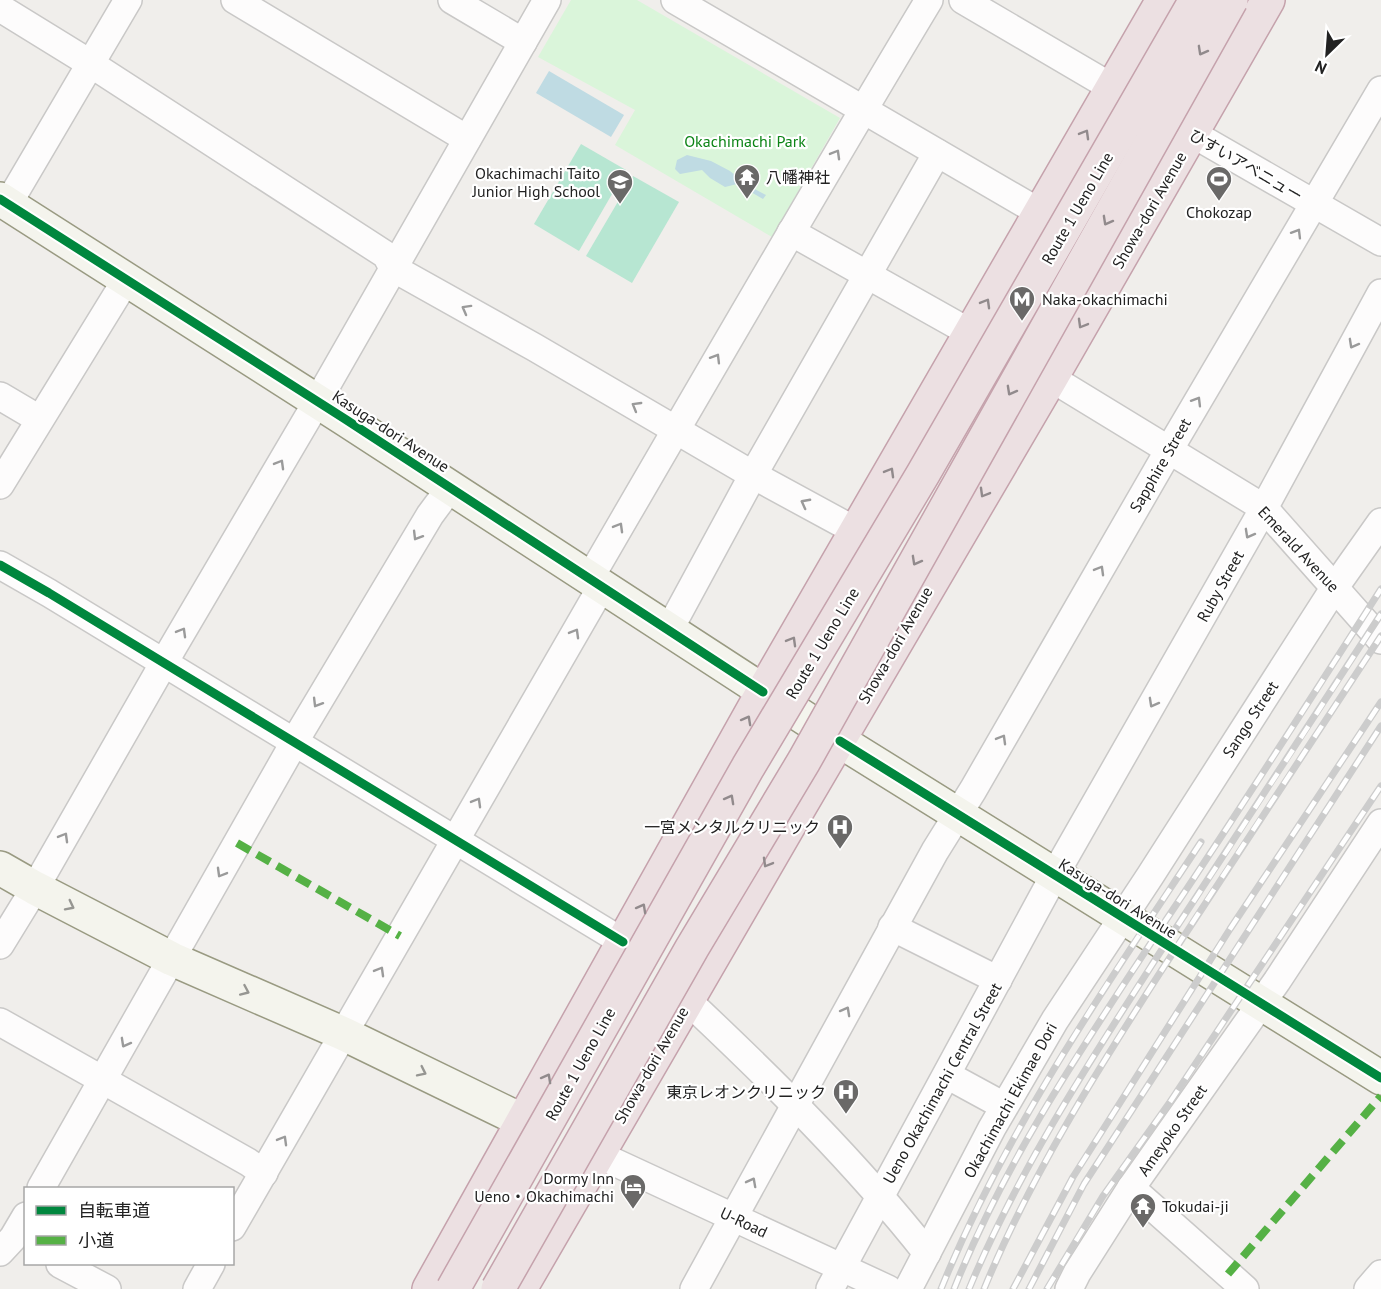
<svg xmlns="http://www.w3.org/2000/svg" width="1381" height="1289" viewBox="0 0 1381 1289" font-family="'PT Sans','Noto Sans JP',sans-serif">
<style>
.park{fill:#daf5da}
.pitch{fill:#b7e6d2}
.water{fill:#bfdbe3}
.lines{fill:none;stroke-linecap:round;stroke-linejoin:round}
.street-casing{stroke:#c9c8c7;stroke-width:30}
.secondary-casing{stroke:#999a82;stroke-width:36}
.highway-casing{stroke:#c5a2ac;stroke-width:36}
.street{stroke:#fdfcfc;stroke-width:27}
.secondary{stroke:#f4f4ed;stroke-width:33}
.highway{stroke:#ece0e2;stroke-width:33}
.rail-casing{stroke:#ccc;stroke-width:7}
.rail{stroke:#fff;stroke-width:4.5;stroke-dasharray:14;stroke-linecap:butt}
.highway-bridge-casing{stroke:#c5a2ac;stroke-width:36;stroke-linecap:butt}
.highway-bridge{stroke:#ece0e2;stroke-width:33}
.quiet{stroke:#55b145;stroke-width:8;stroke-dasharray:15 8;stroke-linecap:butt}
.cycleway-casing{stroke:#fff;stroke-width:13}
.cycleway{stroke:#00873e;stroke-width:9}
.oneway{stroke:#918a8c}
.oneway2{stroke:#9a9a9a}
.oneway3{stroke:#969692}
.labels{text-anchor:middle;stroke-width:4.5;stroke-linejoin:round;paint-order:stroke}
.park-label{font-size:16px;fill:#0c8416;stroke:#fff}
.street-label{font-size:16px;fill:#222;stroke:#fff}
.poi-label{font-size:16px;fill:#222;stroke:#fff;text-anchor:end}
</style>
<rect width="100%" height="100%" fill="#f0eeeb"/>
<path class="park" d="M571 0H637L840 118 772 237 615 145 635 110 538 57Z"/>
<g class="pitch">
<path d="M581 144 626 170 579 251 534 224Z"/>
<path d="M633 176 679 202 632 283 586 256Z"/>
</g>
<g class="water">
<path d="M549 71 624 115 611 137 536 93Z"/>
<path d="M687 155 711 161 730 171 747 185 766 195 763 199 737 184 725 187 710 178 702 170 680 174 675 169 677 160Z"/>
</g>
<g class="lines">
<g class="street-casing">
<g id="street">
<path d="M235 0 467 139"/>
<path d="M452 0 523 42"/>
<path d="M675 0 1039 212"/>
<path d="M963 0 1130 98"/>
<path d="M0 8 91 64 386 255 393 268 534 347 753 475 856 531"/>
<path d="M1174 123 1381 242"/>
<path d="M8 204 128 0"/>
<path d="M791 232 969 332"/>
<path d="M1051 378 1264 508 1381 640"/>
<path d="M0 396 39 419"/>
<path d="M0 485 126 280"/>
<path d="M0 565 49 593 623 942"/>
<path d="M590 578C702 385 814 191 929 0"/>
<path d="M669 630 753 475 937 153"/>
<path d="M892 927 998 980"/>
<path d="M0 945 35 888 173 647 317 402 547 0"/>
<path d="M688 1001C772 1080 855 1162 927 1253"/>
<path d="M0 1022 248 1162 264 1173"/>
<path d="M947 1075 1004 1106"/>
<path d="M599 1155 888 1289"/>
<path d="M41 1188 302 729 430 515 450 488"/>
<path d="M1131 1188 1245 1289"/>
<path d="M232 1227 602 586"/>
<path d="M0 1252 13 1238 26 1216"/>
<path d="M60 1264 107 1289"/>
<path d="M197 1289 211 1264"/>
<path d="M694 1289 935 851 973 790 1169 450 1381 90"/>
<path d="M830 1289 1054 876 1264 508 1381 293"/>
<path d="M908 1289 992 1128 1055 1020 1150 876 1335 587 1381 522"/>
<path d="M1069 1289 1077 1273 1131 1188 1277 981 1381 823"/>
<path d="M1368 1289 1381 1274"/>
</g>
</g>
<g class="secondary-casing">
<g id="secondary">
<path d="M0 199 345 419 840 741 1381 1078"/>
<path d="M0 868 35 888 172 959 344 1034 523 1121"/>
</g>
</g>
<g class="highway-casing">
<g id="highway">
<path d="M429 1289 763 692 1163 0"/>
<path d="M520 1289 799 808 1051 378 1268 0"/>
</g>
</g>
<use href="#street" class="street"/>
<use href="#secondary" class="secondary"/>
<use href="#highway" class="highway"/>
<g class="rail-casing">
<g id="rail">
<path d="M941 1289C1006 1129 1106 986 1201 842"/>
<path d="M954 1289C1007 1156 1088 1039 1166 920 1239 811 1310 700 1381 589"/>
<path d="M969 1289C1018 1171 1088 1064 1157 957 1232 843 1307 729 1381 614"/>
<path d="M984 1289C1031 1175 1098 1069 1165 965 1236 855 1309 746 1381 636"/>
<path d="M1013 1289 1073 1177 1230 929 1381 702"/>
<path d="M1029 1289 1084 1184 1381 726"/>
<path d="M1047 1289 1103 1196 1170 1102 1381 786"/>
</g>
</g>
<use href="#rail" class="rail"/>
<g class="highway-bridge-casing">
<g id="highway-bridge">
<path d="M453 1289 748 767 923 474 1196 0"/>
<path d="M498 1289 692 948 804 761 1231 0"/>
</g>
</g>
<use href="#highway-bridge" class="highway-bridge"/>
<g class="quiet">
<path d="M237 843 400 936"/>
<path d="M1228 1274 1381 1096"/>
</g>
<g class="cycleway-casing">
<g id="cycleway">
<path d="M0 199 345 419 763 692"/>
<path d="M0 565 49 593 623 942"/>
<path d="M840 741 1381 1078"/>
</g>
</g>
<use href="#cycleway" class="cycleway"/>
</g>
<defs><path id="oneway-chevron" d="M-2-3.5L2.5 0L-2 3.5" fill="none" stroke-width="1.6" stroke-linecap="round" stroke-linejoin="round" transform="scale(1.5)"/></defs>
<g class="oneway">
<use href="#oneway-chevron" transform="translate(1202 51) rotate(119)"/>
<use href="#oneway-chevron" transform="translate(1085 134) rotate(-60)"/>
<use href="#oneway-chevron" transform="translate(1107 221) rotate(119)"/>
<use href="#oneway-chevron" transform="translate(986 303) rotate(-60)"/>
<use href="#oneway-chevron" transform="translate(1082 324) rotate(120)"/>
<use href="#oneway-chevron" transform="translate(1011 391) rotate(119)"/>
<use href="#oneway-chevron" transform="translate(890 472) rotate(-60)"/>
<use href="#oneway-chevron" transform="translate(984 493) rotate(120)"/>
<use href="#oneway-chevron" transform="translate(916 561) rotate(119)"/>
<use href="#oneway-chevron" transform="translate(792 641) rotate(-60)"/>
<use href="#oneway-chevron" transform="translate(747 720) rotate(-61)"/>
<use href="#oneway-chevron" transform="translate(730 799) rotate(-61)"/>
<use href="#oneway-chevron" transform="translate(767 863) rotate(120)"/>
<use href="#oneway-chevron" transform="translate(642 908) rotate(-61)"/>
<use href="#oneway-chevron" transform="translate(547 1078) rotate(-61)"/>
</g>
<g class="oneway2">
<use href="#oneway-chevron" transform="translate(836 154) rotate(-60)"/>
<use href="#oneway-chevron" transform="translate(1297 233) rotate(-59)"/>
<use href="#oneway-chevron" transform="translate(466 309) rotate(-151)"/>
<use href="#oneway-chevron" transform="translate(1353 344) rotate(119)"/>
<use href="#oneway-chevron" transform="translate(716 358) rotate(-59)"/>
<use href="#oneway-chevron" transform="translate(1197 401) rotate(-59)"/>
<use href="#oneway-chevron" transform="translate(636 406) rotate(-150)"/>
<use href="#oneway-chevron" transform="translate(280 464) rotate(-60)"/>
<use href="#oneway-chevron" transform="translate(805 503) rotate(-152)"/>
<use href="#oneway-chevron" transform="translate(619 527) rotate(-60)"/>
<use href="#oneway-chevron" transform="translate(1249 534) rotate(119)"/>
<use href="#oneway-chevron" transform="translate(417 536) rotate(121)"/>
<use href="#oneway-chevron" transform="translate(1100 570) rotate(-60)"/>
<use href="#oneway-chevron" transform="translate(182 632) rotate(-60)"/>
<use href="#oneway-chevron" transform="translate(575 633) rotate(-60)"/>
<use href="#oneway-chevron" transform="translate(317 703) rotate(121)"/>
<use href="#oneway-chevron" transform="translate(1153 703) rotate(119)"/>
<use href="#oneway-chevron" transform="translate(1002 739) rotate(-60)"/>
<use href="#oneway-chevron" transform="translate(477 802) rotate(-60)"/>
<use href="#oneway-chevron" transform="translate(64 837) rotate(-60)"/>
<use href="#oneway-chevron" transform="translate(221 873) rotate(120)"/>
<use href="#oneway-chevron" transform="translate(380 971) rotate(-60)"/>
<use href="#oneway-chevron" transform="translate(846 1011) rotate(-61)"/>
<use href="#oneway-chevron" transform="translate(125 1043) rotate(119)"/>
<use href="#oneway-chevron" transform="translate(283 1140) rotate(-60)"/>
<use href="#oneway-chevron" transform="translate(752 1182) rotate(-62)"/>
</g>
<g class="oneway3">
<use href="#oneway-chevron" transform="translate(70 906) rotate(27)"/>
<use href="#oneway-chevron" transform="translate(245 991) rotate(24)"/>
<use href="#oneway-chevron" transform="translate(422 1072) rotate(26)"/>
</g>
<defs>
<g id="temple-pin" transform="scale(1.35)"><path d="M0 17L-7.5 6A9.5 9.5 0 1 1 7.5 6Z" fill="#6a6968" stroke="#fff"/><path d="M0-6L5-2H3V0L6.5 2.5H4V6H1.5V3h-3V6H-4V2.5H-6.5L-3 0V-2H-5Z" fill="#fff"/></g>
<g id="stadium-pin" transform="scale(1.35)"><path d="M0 17L-7.5 6A9.5 9.5 0 1 1 7.5 6Z" fill="#6a6968" stroke="#fff"/><path d="M0-5a6.5 5 0 1 0 0 10a6.5 5 0 1 0 0-10ZM-3.5-1.8h7v3.6h-7Z" fill="#fff"/></g>
<g id="school-pin" transform="scale(1.35)"><path d="M0 17L-7.5 6A9.5 9.5 0 1 1 7.5 6Z" fill="#6a6968" stroke="#fff"/><path d="M0-5L7-2L0 1L-7-2ZM-4 1L0 2.5L4 1V4Q0 6-4 4Z" fill="#fff"/></g>
<g id="metro-pin" transform="scale(1.35)"><path d="M0 17L-7.5 6A9.5 9.5 0 1 1 7.5 6Z" fill="#6a6968" stroke="#fff"/><path d="M-5.5 5V-5H-3L0 0L3-5H5.5V5H3V-.5L0 4L-3-.5V5Z" fill="#fff"/></g>
<g id="hospital-pin" transform="scale(1.35)"><path d="M0 17L-7.5 6A9.5 9.5 0 1 1 7.5 6Z" fill="#6a6968" stroke="#fff"/><path d="M-5-5h3v3.5h4V-5h3V5h-3V1.5h-4V5h-3Z" fill="#fff"/></g>
<g id="hotel-pin" transform="scale(1.35)"><path d="M0 17L-7.5 6A9.5 9.5 0 1 1 7.5 6Z" fill="#6a6968" stroke="#fff"/><path d="M-6-4.5h1.5V1H6V5H4.5V3h-9V5H-6ZM-4 0a1.8 1.8 0 1 1 3.6 0ZM.5 0V-2.5h3Q6-2.5 6 0Z" fill="#fff"/></g>
</defs>
<g fill-rule="evenodd">
<use href="#temple-pin" x="747" y="177"/>
<use href="#stadium-pin" x="1219" y="179"/>
<use href="#school-pin" x="620" y="182"/>
<use href="#metro-pin" x="1022" y="299"/>
<use href="#hospital-pin" x="840" y="827"/>
<use href="#hospital-pin" x="846" y="1092"/>
<use href="#hotel-pin" x="633" y="1187"/>
<use href="#temple-pin" x="1143" y="1206"/>
</g>
<g class="labels">
<g class="park-label">
<text x="745" y="147">Okachimachi Park</text>
</g>
<g class="street-label">
<text transform="translate(1246 165) rotate(30)" y="6">ひすいアベニュー</text>
<text transform="translate(1077 208) rotate(-60)" y="6">Route 1 Ueno Line</text>
<text transform="translate(1149 210) rotate(-60)" y="6">Showa-dori Avenue</text>
<text transform="translate(391 431) rotate(33)" y="6">Kasuga-dori Avenue</text>
<text transform="translate(1160 465) rotate(-60)" y="6">Sapphire Street</text>
<text transform="translate(1299 549) rotate(47)" y="6">Emerald Avenue</text>
<text transform="translate(1220 586) rotate(-61)" y="6">Ruby Street</text>
<text transform="translate(822 643) rotate(-59)" y="6">Route 1 Ueno Line</text>
<text transform="translate(895 645) rotate(-60)" y="6">Showa-dori Avenue</text>
<text transform="translate(1250 719) rotate(-57)" y="6">Sango Street</text>
<text transform="translate(1118 898) rotate(32)" y="6">Kasuga-dori Avenue</text>
<text transform="translate(580 1064) rotate(-61)" y="6">Route 1 Ueno Line</text>
<text transform="translate(651 1065) rotate(-60)" y="6">Showa-dori Avenue</text>
<text transform="translate(942 1083) rotate(-61)" y="6">Ueno Okachimachi Central Street</text>
<text transform="translate(1010 1100) rotate(-61)" y="6">Okachimachi Ekimae Dori</text>
<text transform="translate(1172 1130) rotate(-55)" y="6">Ameyoko Street</text>
<text transform="translate(744 1222) rotate(25)" y="6">U-Road</text>
</g>
<g class="poi-label">
<text x="600" y="179">Okachimachi Taito<tspan x="600" dy="18">Junior High School</tspan></text>
<text x="766" y="183" text-anchor="start">八幡神社</text>
<text x="1219" y="218" text-anchor="middle">Chokozap</text>
<text x="1042" y="305" text-anchor="start">Naka-okachimachi</text>
<text x="820" y="833">一宮メンタルクリニック</text>
<text x="826" y="1098">東京レオンクリニック</text>
<text x="614" y="1184">Dormy Inn<tspan x="614" dy="18">Ueno・Okachimachi</tspan></text>
<text x="1162" y="1212" text-anchor="start">Tokudai-ji</text>
</g>
</g>
<rect x="24" y="1187" width="210" height="78" fill="#ffffff" stroke="#a7a7a7" stroke-width="1.5"/>
<rect x="36" y="1206" width="30" height="9" fill="#00873e" stroke="#a7a7a7" stroke-width="1.5"/>
<text x="78" y="1217" font-size="18" fill="#222222">自転車道</text>
<rect x="36" y="1236" width="30" height="9" fill="#55b145" stroke="#a7a7a7" stroke-width="1.5"/>
<text x="78" y="1247" font-size="18" fill="#222222">小道</text>
<g transform="translate(1327 54) rotate(205)" stroke="#ffffff" stroke-width="4.5" paint-order="stroke">
<path d="M0-4.5L10 22L0 15L-10 22Z" fill="#222222"/>
<text y="-9" font-size="16" font-weight="bold" text-anchor="middle" fill="#222222">N</text>
</g>
</svg>
